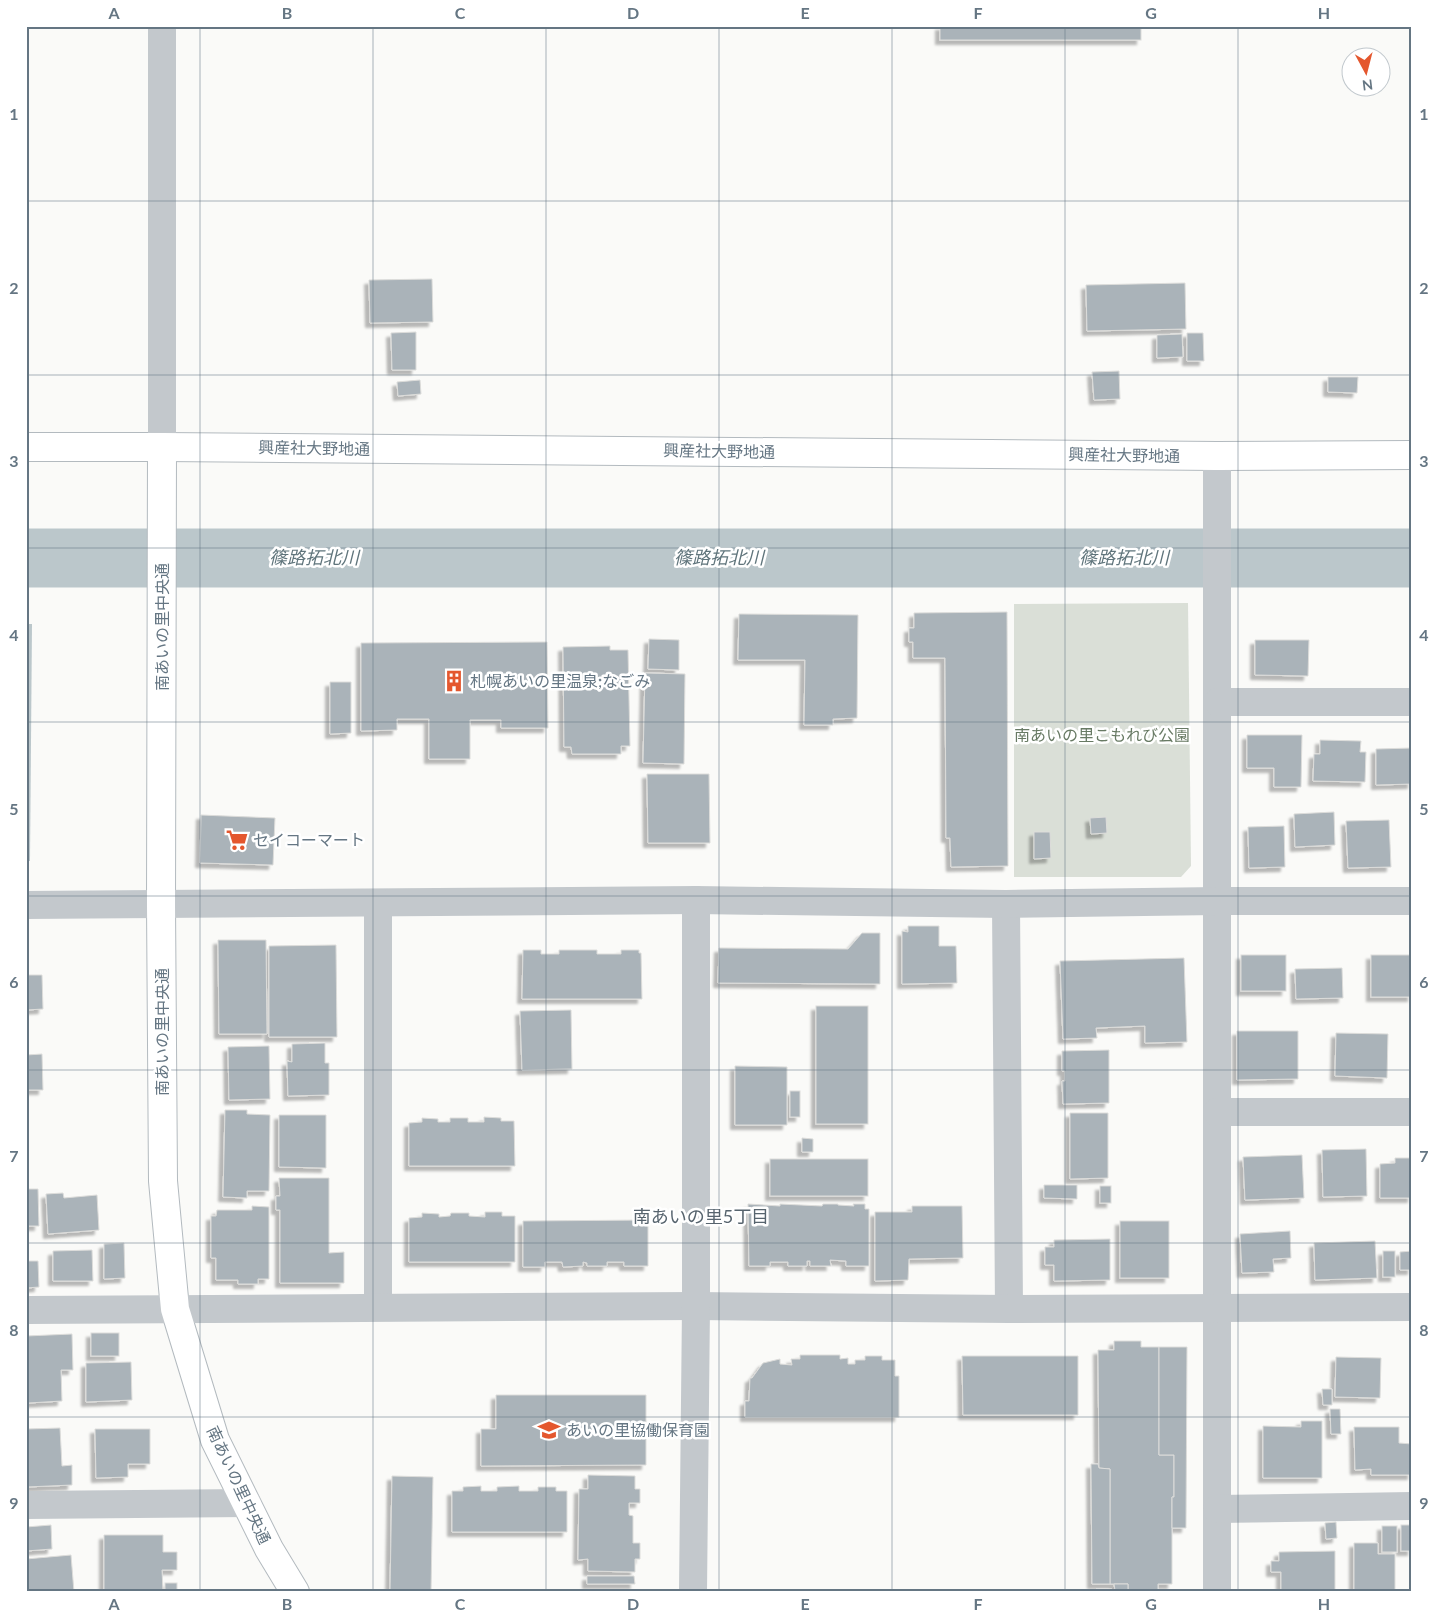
<svg xmlns="http://www.w3.org/2000/svg" width="1438" height="1618" viewBox="0 0 1438 1618" font-family="Lato,'Noto Sans JP',sans-serif">
<style>
.green{fill:#dadfd7}
.water{fill:#bbc7cb}
.lines{fill:none;stroke-linecap:round;stroke-linejoin:round}
.river{stroke:#bbc7cb;stroke-width:59}
.building{fill:#aab3b9;stroke:#dcdcda;filter:url(#shadow)}
.secondary-casing{stroke:#b3babf;stroke-width:30}
.street{stroke:#c3c8cc;stroke-width:28}
.secondary{stroke:#fff;stroke-width:28}
.grid{fill:none;stroke:#657683;stroke-width:1;stroke-opacity:0.55}
.labels{text-anchor:middle;stroke-width:5;stroke-linejoin:round;paint-order:stroke}
.street-label{font-size:16px;fill:#657683;stroke:#fff}
.poi-label{font-size:16px;fill:#657683;stroke:#fff;text-anchor:start}
.park-label{font-size:16px;fill:#687a64;stroke:#fff}
.water-label{font-size:18px;font-style:italic;fill:#60757c;stroke:#fff}
.neighbourhood-label{font-size:18px;fill:#57646e;stroke:#fff}
.neatline{fill:none;stroke:#657683;stroke-width:2}
.grid-label{font-size:16px;text-anchor:middle;font-weight:bold;fill:#657683}
</style>
<defs>
<filter id="shadow"><feDropShadow dx="-4.5" dy="4.5" stdDeviation="1" flood-color="#0004"/></filter>
</defs>
<rect width="100%" height="100%" fill="#fafaf8"/>
<path class="green" d="M1188 603 1191 866 1181 877H1014V604Z"/>
<path class="water" d="M26 624H32L30 861H26Z"/>
<g class="lines">
<path class="river" d="M26 558H1412"/>
</g>
<g class="building">
<rect x="940" y="26" width="201" height="14"/>
<path d="M432 279 433 322 370 323 369 280Z"/>
<path d="M1185 283 1186 329 1087 331 1086 285Z"/>
<path d="M416 332V370H392L391 333Z"/>
<path d="M1187 333H1203L1204 361H1187Z"/>
<path d="M1182 334 1183 357 1157 358V335Z"/>
<path d="M1119 371 1120 399 1094 400 1092 372Z"/>
<path d="M1328 377H1358L1357 393 1328 392Z"/>
<path d="M420 380 421 394 398 396 397 382Z"/>
<path d="M1007 612 1008 866 951 867 950 838H946L945 658H913V642H909V628H914V613Z"/>
<path d="M739 614 858 615 857 718 833 719V725H804L805 660H738Z"/>
<path d="M649 639 679 640V670L648 669Z"/>
<path d="M1255 640H1309L1308 676 1255 675Z"/>
<path d="M547 642 548 728H501V720H470V759H429V719H397V730L361 731V643Z"/>
<path d="M610 646V650H628L630 746H621V754H572L571 747H564L563 647Z"/>
<path d="M645 673 685 674 684 764 643 763Z"/>
<path d="M330 682H351V733L330 734Z"/>
<path d="M1247 735H1302L1301 787H1274V768H1247Z"/>
<path d="M1320 740 1361 741 1360 752H1366L1365 782 1313 781 1314 754H1320Z"/>
<path d="M1412 748V784L1376 785V749Z"/>
<path d="M647 774H709L710 843H648Z"/>
<path d="M1334 812 1335 845 1295 847 1294 814Z"/>
<path d="M201 815 275 818 273 865 200 863Z"/>
<path d="M1106 817 1107 833 1091 834 1090 818Z"/>
<path d="M1389 820 1391 867 1348 868 1346 821Z"/>
<path d="M1284 826 1285 867 1249 868 1248 827Z"/>
<path d="M1034 832H1050L1051 858 1034 859Z"/>
<path d="M908 926H939V946H956L957 983 902 984V931L908 932Z"/>
<path d="M862 933H880V984L718 983 719 948 848 949Z"/>
<path d="M218 940H266L267 1034H219Z"/>
<path d="M336 945 337 1037H269V946Z"/>
<path d="M523 950H541V954H559V950H597V954H621V950H639V953H641L642 999H522Z"/>
<rect x="1241" y="955" width="45" height="36"/>
<rect x="1371" y="955" width="41" height="42"/>
<path d="M1184 958 1187 1042 1145 1043V1026L1096 1028 1097 1038 1063 1039 1060 961Z"/>
<path d="M26 965H28V975H42L43 1009 26 1010Z"/>
<path d="M1342 968 1343 998 1296 999 1295 969Z"/>
<rect x="816" y="1006" width="52" height="118"/>
<path d="M571 1010 572 1069 522 1070 520 1011Z"/>
<path d="M1237 1031H1298V1079L1237 1080Z"/>
<path d="M1336 1033 1388 1034 1387 1078 1335 1076Z"/>
<path d="M325 1043V1063H329V1095L288 1096 287 1061 292 1062V1044Z"/>
<path d="M269 1046 270 1099 229 1100 228 1047Z"/>
<path d="M1109 1050V1103L1063 1104 1062 1081H1065V1071H1062V1051Z"/>
<path d="M42 1054 43 1090H26V1055Z"/>
<path d="M735 1066 787 1067V1125H735Z"/>
<rect x="790" y="1091" width="10" height="26"/>
<path d="M225 1110H247V1114L270 1115 269 1191H247V1198L223 1197Z"/>
<path d="M1070 1113H1108V1178L1070 1179Z"/>
<path d="M279 1115H326V1168L279 1167Z"/>
<path d="M484 1117 501 1118V1121H514L515 1166H409V1123L422 1122V1118L438 1119V1122H450V1118H468V1122H484Z"/>
<path d="M802 1138 813 1139V1152H802Z"/>
<path d="M1366 1149 1367 1196 1323 1197 1322 1150Z"/>
<path d="M1302 1155 1304 1198 1245 1200 1243 1157Z"/>
<path d="M1395 1158H1412V1198H1380V1164L1395 1163Z"/>
<rect x="770" y="1159" width="98" height="37"/>
<path d="M279 1178H329V1253L344 1252V1283H280V1210H276V1196H280Z"/>
<path d="M1044 1185H1077V1199L1044 1198Z"/>
<rect x="1100" y="1186" width="11" height="17"/>
<path d="M26 1189H38L39 1226H26Z"/>
<path d="M63 1193 64 1198 97 1195 99 1230 48 1234 46 1194Z"/>
<path d="M748 1204 780 1206V1204L822 1206 823 1204H838V1205L854 1206 853 1204H865V1209H869V1266H846V1261L830 1260 831 1266H810V1261H807V1266H788V1262H770V1266H749Z"/>
<path d="M252 1206 269 1207V1279H258V1284H238V1280H216V1258H211V1216H216L217 1210H252Z"/>
<path d="M912 1206H962L963 1258 909 1259 908 1280 875 1281V1212H912Z"/>
<path d="M485 1212H502V1216H515V1262H409V1218L422 1217V1213L439 1214V1217L450 1216 451 1213H469V1216L485 1217Z"/>
<path d="M648 1220V1266H624V1262H607V1266H587V1263L583 1262V1266L563 1267 562 1262H545V1267H523V1221Z"/>
<rect x="1120" y="1221" width="49" height="57"/>
<path d="M1290 1231 1291 1258 1273 1259 1274 1272 1242 1273 1240 1234Z"/>
<path d="M1110 1239V1280L1054 1281V1265H1045V1247H1054V1240Z"/>
<path d="M1375 1241 1377 1278 1315 1280 1314 1243Z"/>
<path d="M124 1243 125 1278 104 1279V1244Z"/>
<path d="M92 1250 93 1281H53V1251Z"/>
<rect x="1383" y="1251" width="12" height="26"/>
<path d="M1412 1251V1270H1400V1252Z"/>
<path d="M26 1261H38L39 1287 26 1288Z"/>
<rect x="91" y="1333" width="28" height="23"/>
<path d="M72 1334 73 1370H61L62 1401 28 1403 26 1336Z"/>
<path d="M1114 1341H1141V1347H1159V1455H1174V1497H1172V1584H1158V1592L1128 1591V1584H1110V1469L1099 1468 1098 1350H1114Z"/>
<path d="M1159 1347H1187L1186 1528H1172V1497H1174V1455H1159Z"/>
<path d="M800 1355H840V1359L848 1358V1364H855V1360H865V1356H882V1360H895V1376H899V1417H745V1401H749L750 1378H752L763 1363 780 1359V1364L792 1365 791 1359H800Z"/>
<path d="M962 1356H1078V1415H963Z"/>
<path d="M1336 1357 1381 1358 1380 1398 1335 1397Z"/>
<path d="M131 1362 132 1400 86 1402V1363Z"/>
<path d="M1322 1389H1332V1405H1323Z"/>
<path d="M496 1395H646V1465L481 1466V1429H496Z"/>
<path d="M1330 1409H1340L1341 1434H1331Z"/>
<path d="M1301 1421H1322V1478H1263V1426L1301 1427Z"/>
<path d="M1354 1427H1399V1443L1412 1444V1475H1371V1469L1355 1470Z"/>
<path d="M60 1428 62 1466 72 1465V1485L26 1487V1429Z"/>
<path d="M95 1429H150V1464H128V1477L96 1478Z"/>
<path d="M1091 1464H1098L1099 1468 1110 1469V1584H1092Z"/>
<path d="M588 1475 635 1476V1489H640V1503H629V1515L633 1516V1543H640V1559H635V1572L588 1571V1559L578 1560 579 1489H588Z"/>
<path d="M392 1476 433 1477 431 1592H390Z"/>
<path d="M481 1486V1491H497V1487L519 1486V1491H538V1487H556V1491H567V1532H452V1491H463V1487Z"/>
<path d="M1336 1522 1337 1538 1326 1539 1325 1523Z"/>
<path d="M51 1525 52 1549 26 1551V1527Z"/>
<rect x="1401" y="1525" width="11" height="26"/>
<rect x="1382" y="1526" width="15" height="26"/>
<path d="M104 1535H163V1552H177V1570H162L163 1591 104 1592Z"/>
<path d="M1354 1543H1378V1554H1395V1592H1354Z"/>
<path d="M1335 1551V1592H1281V1572H1271V1561H1279V1552Z"/>
<path d="M71 1555 74 1592H26V1559Z"/>
<path d="M587 1576H634L635 1584H587Z"/>
<rect x="165" y="1583" width="12" height="9"/>
<path d="M1114 1584H1128V1590H1115Z"/>
<rect x="1097" y="1589" width="14" height="3"/>
</g>
<g class="lines">
<g class="secondary-casing">
<g id="secondary">
<path d="M26 447H162L1217 456 1412 455"/>
<path d="M162 447 161 905 163 1181 175 1309 215 1440 269 1549 295 1592"/>
</g>
</g>
<g class="street">
<path d="M162 26V447"/>
<path d="M1217 456V1592"/>
<path d="M1218 702H1412"/>
<path d="M1006 904 1009 1309"/>
<path d="M26 905 696 900 1006 904 1217 901H1412"/>
<path d="M1217 1112H1412"/>
<path d="M378 1307V903"/>
<path d="M26 1310 696 1306 1009 1309 1412 1307"/>
<path d="M26 1505 247 1503"/>
<path d="M1217 1509 1412 1506"/>
<path d="M693 1592 696 1306V900"/>
</g>
<use href="#secondary" class="secondary"/>
</g>
<path class="grid" d="M200 26V1592M373 26V1592M546 26V1592M719 26V1592M892 26V1592M1065 26V1592M1238 26V1592M26 201H1412M26 375H1412M26 548H1412M26 722H1412M26 896H1412M26 1070H1412M26 1243H1412M26 1417H1412"/>
<defs>
<g id="building-bare" transform="scale(1.725)"><path d="M-4-6H4V6H1V3H-1V6H-4ZM-2.5-4.3h1.7v1.8h-1.7ZM.8-4.3h1.7v1.8H.8ZM-2.5-1h1.7V.8h-1.7ZM.8-1h1.7V.8H.8Z" fill="#e4572e" stroke="#fff" stroke-width="2.5" paint-order="stroke"/></g>
<g id="supermarket-bare" transform="scale(1.725)"><path d="M-6-5.5h2.5l.6 2H6L4.5 2H-2.5L-4.4-4H-6ZM-1.5 3.2a1.3 1.3 0 1 0 .1 0ZM3 3.2a1.3 1.3 0 1 0 .1 0Z" fill="#e4572e" stroke="#fff" stroke-width="2.5" paint-order="stroke"/></g>
<g id="school-bare" transform="scale(1.725)"><path d="M0-5L7-2L0 1L-7-2ZM-4 1L0 2.5L4 1V4Q0 6-4 4Z" fill="#e4572e" stroke="#fff" stroke-width="2.5" paint-order="stroke"/></g>
</defs>
<g fill-rule="evenodd">
<use href="#building-bare" x="454" y="681"/>
<use href="#supermarket-bare" x="237" y="840"/>
<use href="#school-bare" x="549" y="1430"/>
</g>
<g class="labels">
<g class="street-label">
<text transform="translate(314 448) rotate(1)" y="6">興産社大野地通</text>
<text transform="translate(719 451) rotate(1)" y="6">興産社大野地通</text>
<text transform="translate(1124 455) rotate(1)" y="6">興産社大野地通</text>
<text transform="translate(162 627) rotate(-90)" y="6">南あいの里中央通</text>
<text transform="translate(162 1032) rotate(-90)" y="6">南あいの里中央通</text>
<text transform="translate(239 1485) rotate(65)" y="6">南あいの里中央通</text>
</g>
<g class="poi-label">
<text x="470" y="687">札幌あいの里温泉;なごみ</text>
<text x="253" y="846">セイコーマート</text>
<text x="566" y="1436">あいの里協働保育園</text>
</g>
<g class="park-label">
<text x="1102" y="741">南あいの里こもれび公園</text>
</g>
<g class="water-label">
<text x="314" y="564">篠路拓北川</text>
<text x="719" y="564">篠路拓北川</text>
<text x="1124" y="564">篠路拓北川</text>
</g>
<g class="neighbourhood-label">
<text x="701" y="1223">南あいの里5丁目</text>
</g>
</g>
<rect width="1438" height="1618" fill="none" stroke="#ffffff" stroke-width="55"/>
<g transform="translate(1366 72) rotate(173)"><circle r="24" fill="#ffffff" stroke="#c1c8cd"/>
<path d="M0-4L9 19L0 12L-9 19Z" fill="#e4572e"/>
<text y="-8" font-size="14" font-weight="bold" text-anchor="middle" fill="#657683">N</text>
</g>
<rect x="28" y="28" width="1382" height="1562" class="neatline"/>
<g class="grid-label">
<text x="114" y="19">A</text>
<text x="287" y="19">B</text>
<text x="460" y="19">C</text>
<text x="633" y="19">D</text>
<text x="805" y="19">E</text>
<text x="978" y="19">F</text>
<text x="1151" y="19">G</text>
<text x="1324" y="19">H</text>
<text x="14" y="120">1</text>
<text x="1424" y="120">1</text>
<text x="14" y="294">2</text>
<text x="1424" y="294">2</text>
<text x="14" y="467">3</text>
<text x="1424" y="467">3</text>
<text x="14" y="641">4</text>
<text x="1424" y="641">4</text>
<text x="14" y="815">5</text>
<text x="1424" y="815">5</text>
<text x="14" y="988">6</text>
<text x="1424" y="988">6</text>
<text x="14" y="1162">7</text>
<text x="1424" y="1162">7</text>
<text x="14" y="1336">8</text>
<text x="1424" y="1336">8</text>
<text x="14" y="1509">9</text>
<text x="1424" y="1509">9</text>
<text x="114" y="1610">A</text>
<text x="287" y="1610">B</text>
<text x="460" y="1610">C</text>
<text x="633" y="1610">D</text>
<text x="805" y="1610">E</text>
<text x="978" y="1610">F</text>
<text x="1151" y="1610">G</text>
<text x="1324" y="1610">H</text>
</g>
</svg>
